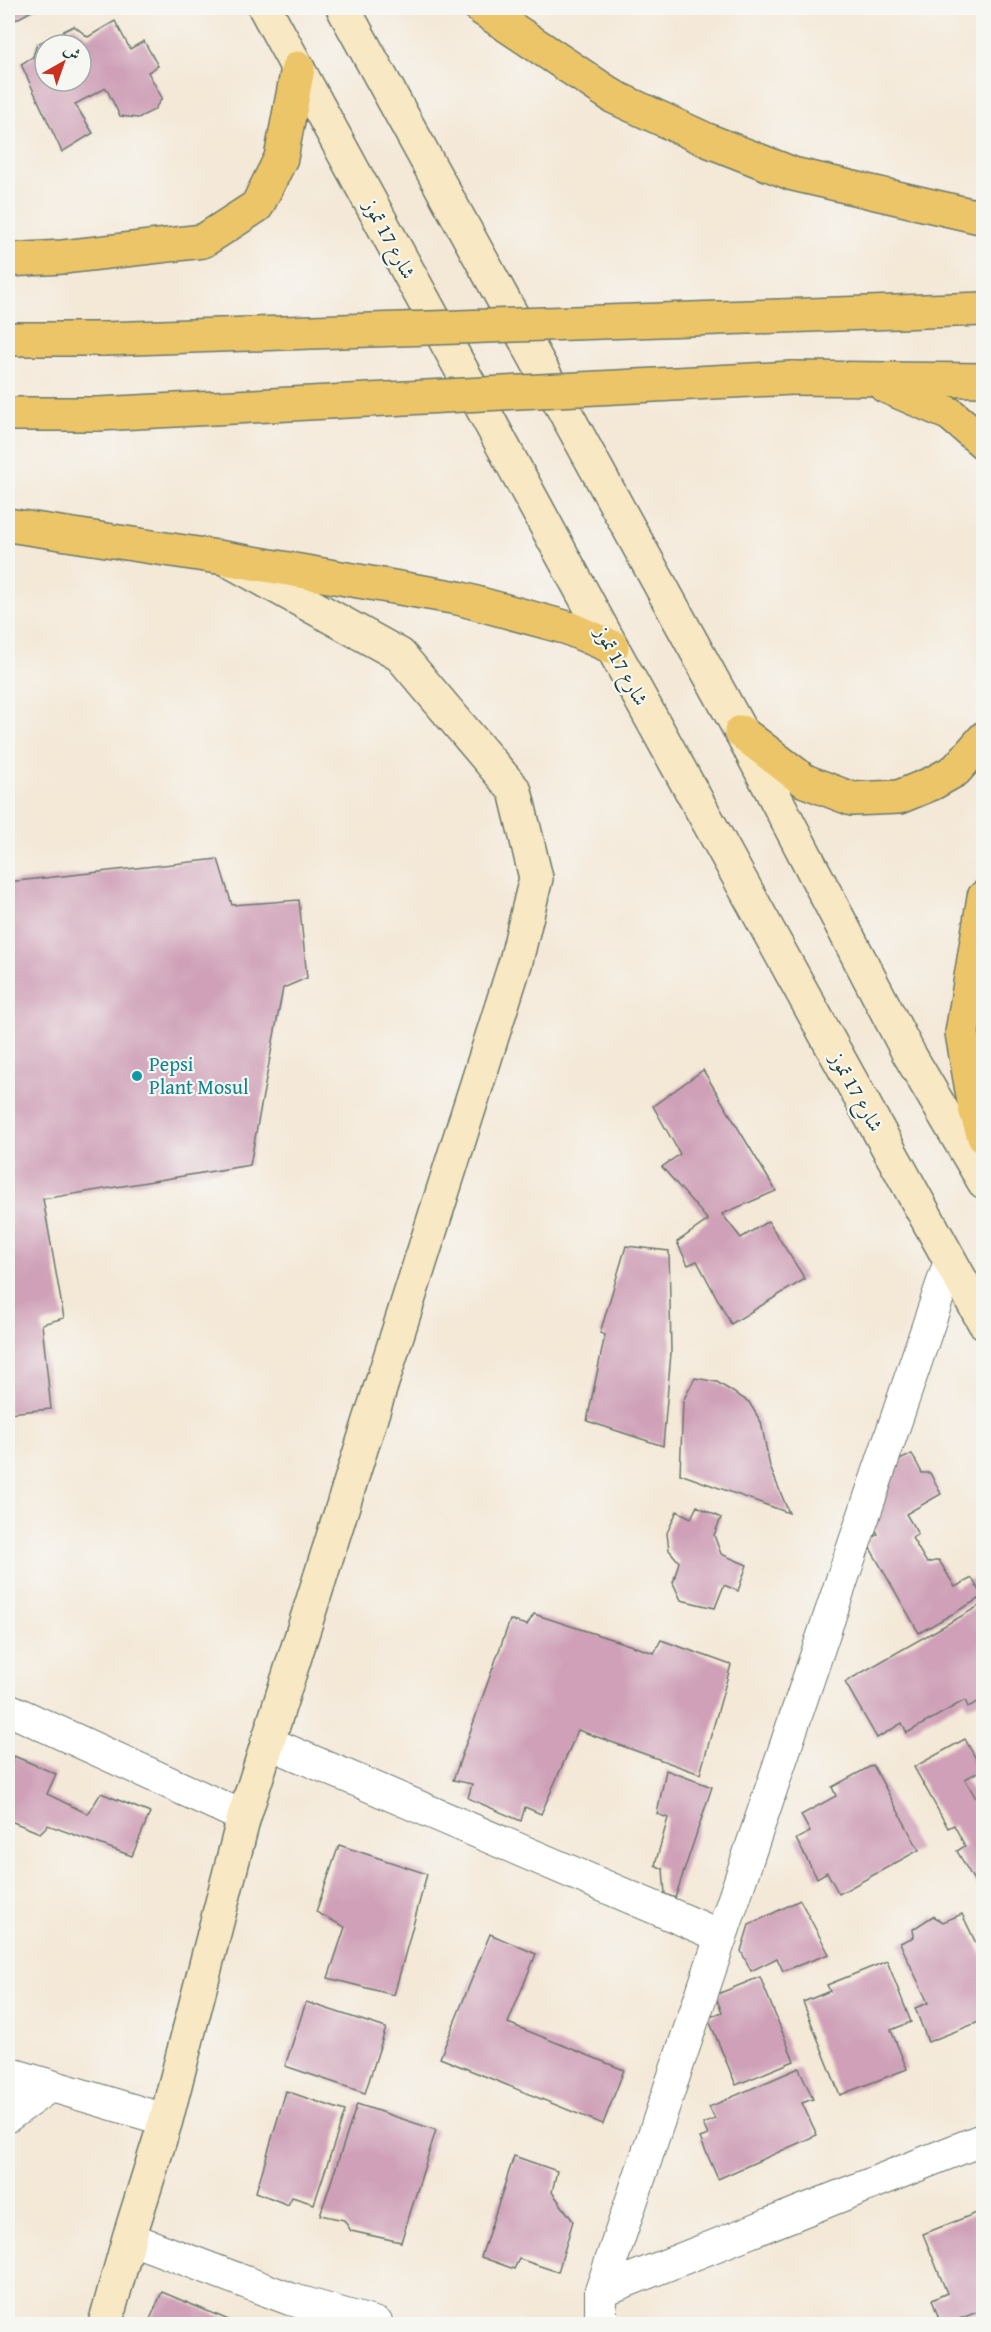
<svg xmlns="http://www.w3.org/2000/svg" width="991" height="2332" viewBox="0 0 991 2332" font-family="'Gentium Book Plus',Amiri,serif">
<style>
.building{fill:#cfa0b7;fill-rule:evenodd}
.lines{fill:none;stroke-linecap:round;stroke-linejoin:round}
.street-casing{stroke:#6a796d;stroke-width:34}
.secondary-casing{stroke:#6a796d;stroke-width:36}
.highway-casing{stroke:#6a796d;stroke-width:36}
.street{stroke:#fff;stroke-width:32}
.secondary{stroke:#f8e8c3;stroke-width:33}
.highway{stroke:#edc569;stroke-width:33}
.highway-bridge-casing{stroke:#6a796d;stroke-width:36;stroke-linecap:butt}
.highway-bridge{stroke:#edc569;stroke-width:33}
.culture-dot{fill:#0f9aa8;stroke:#f6f6f2;stroke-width:2}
.labels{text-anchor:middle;stroke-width:4.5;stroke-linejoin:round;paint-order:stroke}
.street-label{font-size:20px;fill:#1f3d34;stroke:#f6f6f2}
.culture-label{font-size:20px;fill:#0d838f;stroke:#f6f6f2;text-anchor:start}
</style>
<rect width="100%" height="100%" fill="#f6f6f2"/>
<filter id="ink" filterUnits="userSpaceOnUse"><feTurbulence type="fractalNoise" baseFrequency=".0167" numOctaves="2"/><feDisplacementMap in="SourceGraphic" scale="12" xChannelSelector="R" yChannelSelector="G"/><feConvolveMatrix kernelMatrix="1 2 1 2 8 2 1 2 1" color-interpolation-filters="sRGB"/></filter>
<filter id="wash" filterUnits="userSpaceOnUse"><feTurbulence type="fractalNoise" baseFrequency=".008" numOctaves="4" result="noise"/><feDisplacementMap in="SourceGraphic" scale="24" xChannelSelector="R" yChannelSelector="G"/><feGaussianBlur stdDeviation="1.35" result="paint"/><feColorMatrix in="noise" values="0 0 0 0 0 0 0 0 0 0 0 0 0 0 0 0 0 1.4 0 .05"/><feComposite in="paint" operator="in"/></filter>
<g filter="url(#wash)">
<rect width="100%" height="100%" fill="#f4e8d7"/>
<g id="blocks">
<g class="building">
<path d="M8 8H37L8 24Z"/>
<path d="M115 21 130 49 144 41 158 66 148 72 162 98 154 110 138 118 120 116 106 88 75 104 93 133 62 152 21 64 33 57 37 44 74 26 88 37ZM45 45H81V81H45Z"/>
<path d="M218 859 232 905 299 900 307 978 283 988 250 1165 43 1199 64 1318 42 1324 51 1409 8 1413V882Z"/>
<path d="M703 1070 776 1191 722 1214 741 1238 768 1221 805 1279 731 1324 697 1261 688 1265 677 1242 708 1220 662 1167 680 1154 653 1106Z"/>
<path d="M626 1246 669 1251 671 1353 663 1446 587 1421 605 1335 600 1333Z"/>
<path d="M695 1378 717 1382 749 1402 761 1422 770 1467 789 1513 680 1474 683 1401Z"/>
<path d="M912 1454 922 1473H930L941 1494 906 1514 918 1534 912 1538 927 1563 939 1560 955 1587 972 1578 982 1597 919 1633 866 1541 878 1534 867 1514 883 1468Z"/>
<path d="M697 1506 721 1518 714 1535 721 1554 747 1565 738 1591 724 1585 715 1608 681 1600 673 1583 679 1562 669 1550 667 1533 677 1511 691 1518Z"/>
<path d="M979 1606 984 1614V1624L979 1629 984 1637V1699L968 1707 965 1700 907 1733 902 1723 877 1738 845 1682Z"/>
<path d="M534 1614 654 1653 661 1640 731 1665 700 1774 578 1730 541 1814 525 1807 521 1821 468 1798 472 1784 453 1780 510 1620 527 1625Z"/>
<path d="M965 1739 982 1770 965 1779 981 1807 984 1806V1898L957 1851 965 1846 954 1825 948 1828 914 1767Z"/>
<path d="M14 1756 56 1774 47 1794 88 1814 101 1793 150 1813 132 1856 48 1825 40 1833 8 1820V1777Z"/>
<path d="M873 1765 919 1850 839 1894 827 1872 817 1878 796 1839 810 1832 801 1815 836 1796 832 1787Z"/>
<path d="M666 1770 712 1787 675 1898 665 1894 663 1869 655 1865 668 1818 657 1814Z"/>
<path d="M339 1845 427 1874 394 1995 328 1978 345 1927 316 1912Z"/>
<path d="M800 1900 829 1954 783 1971 777 1958 751 1971 741 1951 749 1925Z"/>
<path d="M962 1914 984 1960V2020L928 2042 915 2008 928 2003 900 1943 914 1937 913 1929 933 1916 943 1922Z"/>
<path d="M490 1934 536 1954 508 2023 624 2070 603 2124 440 2058Z"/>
<path d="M887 1961 911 2022 891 2030 907 2069 840 2095 803 2002 830 1991 827 1985Z"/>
<path d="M760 1977 794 2061 736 2085 708 2018 722 2012 715 1995Z"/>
<path d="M306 2002 386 2028 365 2093 285 2066Z"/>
<path d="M799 2068 813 2099 802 2103 817 2135 718 2179 700 2138 708 2135 703 2124 715 2119 709 2107Z"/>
<path d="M286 2091 345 2111 314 2204 292 2197 288 2205 256 2192Z"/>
<path d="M357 2104 436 2130 401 2242 351 2231 344 2220 320 2215Z"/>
<path d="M514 2156 557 2171 552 2192 573 2221 558 2272 519 2259 514 2269 481 2257Z"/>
<path d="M984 2210V2320L980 2321 977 2312 947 2324H941L932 2300 947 2293 923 2234Z"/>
<path d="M162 2292 238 2324H148Z"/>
</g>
</g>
</g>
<g filter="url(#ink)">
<use href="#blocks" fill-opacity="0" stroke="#6a796d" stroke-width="1.5"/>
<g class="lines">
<g class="street-casing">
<g id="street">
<path d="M8 1709 244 1817"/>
<path d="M267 1742 721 1936"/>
<path d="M8 2073 166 2120"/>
<path d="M8 2116 50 2086"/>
<path d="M129 2238 290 2299 377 2324"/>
<path d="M601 2291 984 2139"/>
<path d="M601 2324V2291L950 1261"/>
</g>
</g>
<g class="secondary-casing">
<g id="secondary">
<path d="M265 8 612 647 984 1322"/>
<path d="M343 8 741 732 909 1054 984 1182"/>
<path d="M105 2324 129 2238 166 2120 244 1817 516 961 536 878 515 791 400 655 230 561"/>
</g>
</g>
<g class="highway-casing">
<g id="highway">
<path d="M481 8 614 97 707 140 793 174 984 218"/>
<path d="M8 260 63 257 203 241 257 206 281 158 298 68"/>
<path d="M781 316 984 309"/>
<path d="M8 339H104"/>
<path d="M792 378 984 380"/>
<path d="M885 386 950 414 984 443"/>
<path d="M8 414H98"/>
<path d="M8 525 224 558 458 598 568 628 612 647"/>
<path d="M741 732 805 781 852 799 899 797 933 783 956 770 984 738"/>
<path d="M984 897 962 1033 975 1108 984 1137"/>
</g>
</g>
<use href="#street" class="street"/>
<use href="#secondary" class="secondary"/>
<use href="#highway" class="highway"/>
<g class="highway-bridge-casing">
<g id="highway-bridge">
<path d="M104 339 781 316"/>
<path d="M98 414 792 378"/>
</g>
</g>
<use href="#highway-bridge" class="highway-bridge"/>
</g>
</g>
<circle class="culture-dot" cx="137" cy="1076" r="6"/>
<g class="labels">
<g class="street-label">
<text transform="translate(390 239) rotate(62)" y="7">شارع 17 تموز</text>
<text transform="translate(622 666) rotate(61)" y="7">شارع 17 تموز</text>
<text transform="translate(857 1092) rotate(61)" y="7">شارع 17 تموز</text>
</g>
<g class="culture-label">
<text x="149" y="1071">Pepsi<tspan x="149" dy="23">Plant Mosul</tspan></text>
</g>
</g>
<rect width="991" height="2332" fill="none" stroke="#f6f6f2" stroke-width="30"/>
<g transform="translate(63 63) rotate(40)"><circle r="28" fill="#f6f6f2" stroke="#a0aca6" stroke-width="1.5"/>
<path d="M0-4.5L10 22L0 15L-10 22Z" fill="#c8321e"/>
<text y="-9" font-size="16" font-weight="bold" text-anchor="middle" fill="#1f3d34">ش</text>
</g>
</svg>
